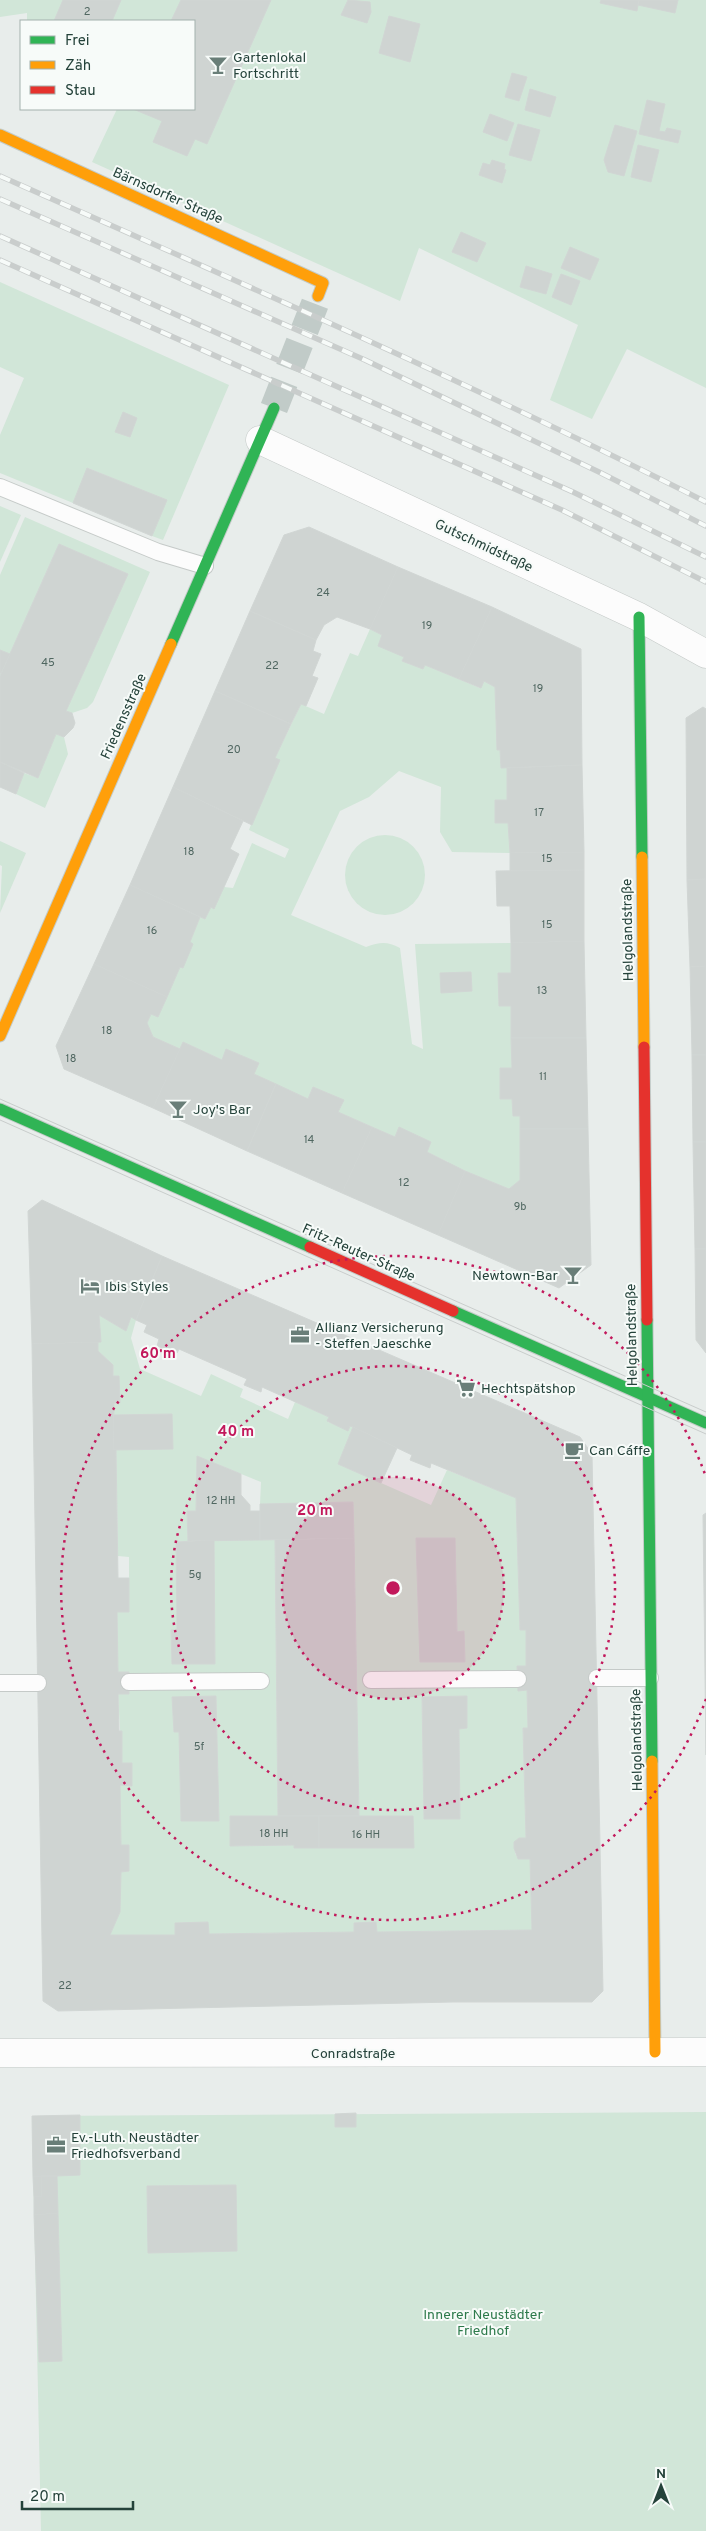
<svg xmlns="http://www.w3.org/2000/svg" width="706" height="2531" viewBox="0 0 706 2531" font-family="Overpass,sans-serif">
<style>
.green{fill:#d1e6d8;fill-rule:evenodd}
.building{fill:#cfd4d2;stroke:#d1d6d4}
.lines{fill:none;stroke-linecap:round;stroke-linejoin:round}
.secondary-tunnel{stroke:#c1cbc8;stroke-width:28;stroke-dasharray:28 14;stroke-linecap:butt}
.lane-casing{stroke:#c5cac8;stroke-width:18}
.street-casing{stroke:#c5cac8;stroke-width:29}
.fast-casing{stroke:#c3cbc8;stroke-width:13}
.slow-casing{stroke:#c3cbc8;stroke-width:13}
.jam-casing{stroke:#c3cbc8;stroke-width:13}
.lane{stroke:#fcfcfc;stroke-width:16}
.street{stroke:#fcfcfc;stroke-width:28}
.fast{stroke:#30b455;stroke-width:11}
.slow{stroke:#ff9f0a;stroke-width:11}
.jam{stroke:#e5322d;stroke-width:11}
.tram{stroke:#c9cdcc;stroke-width:1}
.rail-casing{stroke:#c9cdcc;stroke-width:5.5}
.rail{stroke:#f7fbf9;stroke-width:4;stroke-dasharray:11;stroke-linecap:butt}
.ring{fill:none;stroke:#c2185b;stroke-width:2.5;stroke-dasharray:2.5 5}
.labels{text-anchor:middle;stroke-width:4;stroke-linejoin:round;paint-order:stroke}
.number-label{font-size:11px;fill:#506761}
.poi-label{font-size:14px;fill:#24423a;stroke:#f7fbf9;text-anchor:start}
.street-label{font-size:14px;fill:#24423a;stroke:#f7fbf9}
.park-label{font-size:14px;fill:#2d7a4b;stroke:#f7fbf9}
.centre{fill:#c2185b;stroke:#f7fbf9;stroke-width:2.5}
.ring-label{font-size:15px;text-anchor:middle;font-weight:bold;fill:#c2185b;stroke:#f7fbf9;stroke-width:4;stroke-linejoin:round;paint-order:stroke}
</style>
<rect width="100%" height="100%" fill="#e8edeb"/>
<g class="green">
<path d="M0 0H706V388L627 349 592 419 550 400 578 325 419 248 400 301 92 162 117 109H194V21H27V13L0 17Z"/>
<path d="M0 282 229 385 163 540 152 536 166 500 88 468 73 503 0 473V435L24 378 0 367Z"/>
<path d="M0 506 21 515 0 562Z"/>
<path d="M25 517 150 572 93 702 87 708 72 713 66 711 128 574 59 544 0 676V575Z"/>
<path d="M370 629 382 635 404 657 402 661 423 669 425 665 480 688 484 681 495 687 497 750H500L507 768V800H495V823H508L510 853 452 852 440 832 441 787 399 771 369 797 340 811 291 915 366 947C380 942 387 941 400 948L412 1044 423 1049 415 944 511 943V973L498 974 499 1006H511L512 1068H500V1098L512 1099 513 1116H520V1180L509 1189 448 1164V1162L427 1152 431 1142 399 1128 395 1137 338 1112 343 1100 313 1087 308 1099 183 1042 180 1049 153 1037 147 1023 151 1014 158 1017 180 967 183 968 190 942 200 917 205 919 211 907 214 908 224 887 233 888 252 843 285 858 289 849 249 830 275 758 301 704 324 714 350 653 358 656Z"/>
<path d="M56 734 64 737 68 754 45 808 16 794 24 773 38 778Z"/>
<circle cx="385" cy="875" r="40"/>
<path d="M0 841 26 853 0 913 2 866 0 865Z"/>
<path d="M99 1315 126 1331 131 1317 136 1320 131 1338 140 1369 201 1396 211 1374 243 1389 240 1397 288 1419 295 1402 329 1417 328 1422 348 1430 350 1426 353 1427 338 1464 431 1505 447 1470 516 1498 520 1630H526V1666H517L518 1690H527L528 1728 523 1729 526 1838H519L515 1842V1853L518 1859H530L532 1930 377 1932 376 1922 354 1932 209 1934 207 1922 175 1923V1935H110L120 1912 121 1872 129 1871V1845H121L120 1785 132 1763H122L118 1694H129V1682L118 1672 117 1612 129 1611V1557L118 1556 116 1449 172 1414 114 1415 113 1365 98 1351V1342H101ZM197 1456 261 1482 260 1504 353 1502 359 1816H413V1848H295L294 1845 230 1846V1816H278L275 1540H214L215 1663 172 1664 171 1631 177 1630 176 1542 188 1541 187 1512 196 1511ZM416 1538 455 1539 457 1632 464 1631 465 1662H420ZM216 1696 219 1821H181L179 1732H174L172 1698ZM467 1696V1728L459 1729 460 1819H424L422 1697Z"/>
<path d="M706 2112V2531H41L32 2116Z"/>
</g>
<g class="building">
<path d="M63 0H121L112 21H54Z"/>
<path d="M181 0H271L207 144 195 139 187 156 153 142 162 121 133 109H194V21H171Z"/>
<path d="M348 0 370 2 371 12 367 23 341 15Z"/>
<path d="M601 0H639L637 11 600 3Z"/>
<path d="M639 0H678L675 13 638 5Z"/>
<path d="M389 16 420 24 410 62 379 53Z"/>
<path d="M512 73 527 77 519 101 505 97Z"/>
<path d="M530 89 556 97 550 117 525 110Z"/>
<path d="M647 100 665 104 659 131 665 132 667 128 681 131 678 143 639 134Z"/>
<path d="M490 114 514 123 507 141 483 132Z"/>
<path d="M518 124 540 130 531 161 509 155Z"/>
<path d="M615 125 637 131 624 176 608 172 604 160Z"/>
<path d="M638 145 659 150 651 182 631 177Z"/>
<path d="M492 160 505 164 504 169 506 170 502 183 479 175 483 163 490 165Z"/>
<path d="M461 232 486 243 477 262 452 252Z"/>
<path d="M570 247 599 259 590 280 561 268Z"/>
<path d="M526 266 552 274 546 294 520 287Z"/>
<path d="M561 274 580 281 571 305 552 297Z"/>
<path d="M123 412 137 418 130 437 115 432Z"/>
<path d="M87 468 167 500 152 536 73 503Z"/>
<path d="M309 527 398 567 370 629 337 617 324 625 316 640 250 611 284 535Z"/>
<path d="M59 544 128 574 66 711 72 713 75 723 73 728 64 737 56 734 38 778 0 762V676Z"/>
<path d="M398 567 492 607 459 679 425 665 423 669 402 661 404 657 378 646 382 635 370 629Z"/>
<path d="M492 607 581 649 582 765 501 768 500 750H497L495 687 484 681 481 688 459 679Z"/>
<path d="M250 611 316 640 313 651 321 654 312 676 318 678 306 706 301 704 291 724 215 691Z"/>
<path d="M0 650 10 654 1 673H0Z"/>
<path d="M215 691 291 724 275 758 280 760 252 825 173 787Z"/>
<path d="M703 707 706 709V879L687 880 686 718Z"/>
<path d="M0 762 24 773 16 794 0 787Z"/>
<path d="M582 765 584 852 510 853 508 823H495V800H507V768Z"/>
<path d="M173 787 243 821 230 849 239 854 214 909 211 907 205 919 130 885Z"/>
<path d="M584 852V870L510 871V853Z"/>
<path d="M584 870V941L511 943 510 906H497L496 871Z"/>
<path d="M706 879V966L690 967 687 880Z"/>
<path d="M130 885 200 917 190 942 193 944 183 968 180 967 167 997 94 964Z"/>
<path d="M584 941 586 1038H511V1006H499L498 973H511V943Z"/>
<path d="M94 964 167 997 158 1017 151 1014 147 1023 153 1037 180 1049 153 1108 64 1069 56 1046Z"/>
<path d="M706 966V1055H692L690 967Z"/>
<path d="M471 972 472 991 441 993 440 973Z"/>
<path d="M511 1038H586L588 1129H520V1116H513L512 1099H500V1068H512Z"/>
<path d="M183 1042 222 1060 226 1049 259 1063 254 1074 276 1084 247 1151 153 1108Z"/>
<path d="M692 1055H706V1142H693Z"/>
<path d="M276 1084 308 1099 313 1087 344 1100 338 1112 372 1127 342 1193 247 1151Z"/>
<path d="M372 1127 395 1137 399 1127 431 1142 427 1152 465 1171 438 1235 342 1193Z"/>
<path d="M520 1129H588L591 1265 559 1288 438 1235 465 1171 509 1189 520 1180Z"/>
<path d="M693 1142H706V1249H695Z"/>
<path d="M42 1200 162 1256 136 1320 131 1317 126 1331 99 1315 101 1342 32 1344 28 1211Z"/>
<path d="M695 1249H706V1353L696 1340Z"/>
<path d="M162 1256 580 1437 592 1454 603 1991 592 2002H453L58 2011 43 2001 32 1344 98 1342V1351L113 1365V1376H119L120 1403H114L113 1450 116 1449 118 1578H129V1612H117L118 1672H129V1694H118L119 1731H122V1763H132V1786L120 1785 121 1845H129V1871L121 1872 120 1912 110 1935H175V1923L208 1922 209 1934 354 1932V1923L376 1922 377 1932 532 1930 530 1859H518L514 1848V1842L519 1838H526L523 1728H528L527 1690 518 1691 517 1666H526V1630H520L516 1498 431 1463 430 1468 410 1460 412 1455 353 1427 350 1426 348 1431 327 1421 329 1417 262 1387 261 1392 244 1385 247 1379 179 1349 177 1353 157 1346 159 1339 144 1332 147 1325 136 1320Z"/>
<path d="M172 1414 173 1449 113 1450 114 1415Z"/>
<path d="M353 1427 397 1448 381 1483 338 1464Z"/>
<path d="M197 1456 241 1474V1495L250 1505V1511H260V1540L188 1541 187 1511H196Z"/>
<path d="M353 1502 354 1538 260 1540V1504Z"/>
<path d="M706 1513V1755L703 1515Z"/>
<path d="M354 1538 359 1816H278L275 1540Z"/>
<path d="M416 1538H455L457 1632 464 1631 465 1662H420Z"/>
<path d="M214 1540 215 1664H172L171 1630H177L176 1542Z"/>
<path d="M216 1696 219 1821H181L179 1732H174L172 1697Z"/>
<path d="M467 1696V1728L459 1729 460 1819H424L422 1697Z"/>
<path d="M230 1816H319V1848H294V1845L230 1846Z"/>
<path d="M319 1816H413L414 1848H319Z"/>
<path d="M356 2113V2127H335V2114Z"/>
<path d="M80 2115V2175L33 2177 32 2116Z"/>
<path d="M41 2176 42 2196 34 2197 33 2177Z"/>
<path d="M41 2176H57L58 2213 34 2215V2197L42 2196Z"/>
<path d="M236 2185 237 2251 148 2253 147 2186Z"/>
<path d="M58 2213 62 2361 39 2362 34 2215Z"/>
</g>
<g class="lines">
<path class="secondary-tunnel" d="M274 408 318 296"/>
<g class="lane-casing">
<g id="lane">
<path d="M0 487 158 552 205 566"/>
<path d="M597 1678H650"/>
<path d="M371 1680 518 1679"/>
<path d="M129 1682 261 1681"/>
<path d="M0 1683H38"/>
</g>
</g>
<g class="street-casing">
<g id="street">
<path d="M260 440 639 617 706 654"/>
<path d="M0 2053 706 2052"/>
</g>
</g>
<g class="fast-casing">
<g id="fast">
<path d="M639 617 642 857"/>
<path d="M171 644 274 408"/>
<path d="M0 1109 310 1247"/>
<path d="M453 1311 706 1423"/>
<path d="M647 1320 652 1761"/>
</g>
</g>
<g class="slow-casing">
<g id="slow">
<path d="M0 135 323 283 318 296"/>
<path d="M642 857 644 1047"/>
<path d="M0 1036 171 644"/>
<path d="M652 1761 655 2052"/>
</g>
</g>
<g class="jam-casing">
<g id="jam">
<path d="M644 1047 647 1320"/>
<path d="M310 1247 453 1311"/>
</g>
</g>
<use href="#lane" class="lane"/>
<use href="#street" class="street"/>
<use href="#fast" class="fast"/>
<use href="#slow" class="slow"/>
<use href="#jam" class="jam"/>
<g class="tram">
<path d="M0 1099 706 1412"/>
<path d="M0 1120 706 1434"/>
</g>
<g class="rail-casing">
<g id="rail">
<path d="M0 176C237 281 474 385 706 502"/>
<path d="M0 199 365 360 599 472 706 526"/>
<path d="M0 236 573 492 706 557"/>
<path d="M0 260 562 510 706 582"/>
</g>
</g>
<use href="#rail" class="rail"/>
</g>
<circle cx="393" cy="1588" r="111" fill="#c2185b" fill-opacity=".12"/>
<g class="ring">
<circle cx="393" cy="1588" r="111"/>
<circle cx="393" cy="1588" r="222"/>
<path d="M706 1699A332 332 0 1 1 706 1477"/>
</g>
<defs>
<g id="bar-bare" transform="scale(1.5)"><path d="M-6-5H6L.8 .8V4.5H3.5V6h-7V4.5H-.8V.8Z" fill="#697e78" stroke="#f7fbf9" stroke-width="2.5" paint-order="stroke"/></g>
<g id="hotel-bare" transform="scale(1.5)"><path d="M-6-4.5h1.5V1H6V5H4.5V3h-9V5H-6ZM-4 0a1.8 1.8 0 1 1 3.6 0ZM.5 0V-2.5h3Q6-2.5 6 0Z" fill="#697e78" stroke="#f7fbf9" stroke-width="2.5" paint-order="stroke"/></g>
<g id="office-bare" transform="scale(1.5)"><path d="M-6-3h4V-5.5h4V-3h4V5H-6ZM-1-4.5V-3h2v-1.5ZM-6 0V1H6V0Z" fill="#697e78" stroke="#f7fbf9" stroke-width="2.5" paint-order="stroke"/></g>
<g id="supermarket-bare" transform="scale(1.5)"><path d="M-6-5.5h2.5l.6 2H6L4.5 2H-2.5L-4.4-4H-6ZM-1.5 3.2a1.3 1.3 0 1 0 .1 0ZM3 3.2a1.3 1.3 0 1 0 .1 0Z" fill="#697e78" stroke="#f7fbf9" stroke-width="2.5" paint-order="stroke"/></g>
<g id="cafe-bare" transform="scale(1.5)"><path d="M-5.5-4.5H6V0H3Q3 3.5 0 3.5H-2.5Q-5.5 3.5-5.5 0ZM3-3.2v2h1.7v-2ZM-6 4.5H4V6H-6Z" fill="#697e78" stroke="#f7fbf9" stroke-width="2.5" paint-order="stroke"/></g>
</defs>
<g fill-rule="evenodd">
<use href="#bar-bare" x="218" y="65"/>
<use href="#bar-bare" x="178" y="1109"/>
<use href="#bar-bare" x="573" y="1275"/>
<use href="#hotel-bare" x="90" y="1286"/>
<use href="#office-bare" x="300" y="1335"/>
<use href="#supermarket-bare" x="466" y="1388"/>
<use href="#cafe-bare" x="574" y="1450"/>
<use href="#office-bare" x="56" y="2145"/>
</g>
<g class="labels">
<g class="number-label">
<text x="87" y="15">2</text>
<text x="323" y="596">24</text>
<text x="427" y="629">19</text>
<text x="48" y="666">45</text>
<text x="272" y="669">22</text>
<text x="538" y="692">19</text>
<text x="234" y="753">20</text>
<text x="539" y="816">17</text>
<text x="189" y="855">18</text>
<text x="547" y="862">15</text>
<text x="547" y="928">15</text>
<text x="152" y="934">16</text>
<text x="542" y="994">13</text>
<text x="107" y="1034">18</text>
<text x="71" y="1062">18</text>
<text x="543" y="1080">11</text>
<text x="309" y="1143">14</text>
<text x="404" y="1186">12</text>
<text x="520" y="1210">9b</text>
<text x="221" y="1504">12 HH</text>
<text x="195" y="1578">5g</text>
<text x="199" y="1750">5f</text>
<text x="274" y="1837">18 HH</text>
<text x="366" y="1838">16 HH</text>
<text x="65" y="1989">22</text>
</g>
<g class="poi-label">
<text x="233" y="62">Gartenlokal<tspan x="233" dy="16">Fortschritt</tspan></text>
<text x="193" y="1114">Joy's Bar</text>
<text x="558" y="1280" text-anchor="end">Newtown-Bar</text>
<text x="105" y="1291">Ibis Styles</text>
<text x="315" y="1332">Allianz Versicherung<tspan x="315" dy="16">- Steffen Jaeschke</tspan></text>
<text x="481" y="1393">Hechtspätshop</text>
<text x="589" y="1455">Can Cáffe</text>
<text x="71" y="2142">Ev.-Luth. Neustädter<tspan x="71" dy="16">Friedhofsverband</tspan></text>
</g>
<g class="street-label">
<text transform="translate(168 195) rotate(24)" y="5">Bärnsdorfer Straße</text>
<text transform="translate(484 545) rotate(25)" y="5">Gutschmidstraße</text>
<text transform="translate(123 716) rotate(-66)" y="5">Friedensstraße</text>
<text transform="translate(627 930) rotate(-91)" y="5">Helgolandstraße</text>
<text transform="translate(359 1252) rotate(24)" y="5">Fritz-Reuter-Straße</text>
<text transform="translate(631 1335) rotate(-91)" y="5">Helgolandstraße</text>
<text transform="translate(636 1740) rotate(-91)" y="5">Helgolandstraße</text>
<text x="353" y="2058">Conradstraße</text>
</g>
<g class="park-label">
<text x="483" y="2319">Innerer Neustädter<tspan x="483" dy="16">Friedhof</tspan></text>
</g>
</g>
<circle cx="393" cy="1588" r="8" class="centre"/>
<g class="ring-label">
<text x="158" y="1358">60 m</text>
<text x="236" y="1436">40 m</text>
<text x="315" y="1515">20 m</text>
</g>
<rect x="20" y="20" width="175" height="90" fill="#f7fbf9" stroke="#a3b1ad"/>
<rect x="30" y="36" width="25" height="8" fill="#30b455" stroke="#a3b1ad"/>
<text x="65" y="45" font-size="15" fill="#24423a">Frei</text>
<rect x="30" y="61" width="25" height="8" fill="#ff9f0a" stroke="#a3b1ad"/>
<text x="65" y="70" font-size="15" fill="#24423a">Zäh</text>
<rect x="30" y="86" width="25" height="8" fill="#e5322d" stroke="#a3b1ad"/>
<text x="65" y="95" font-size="15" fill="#24423a">Stau</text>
<g transform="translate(661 2486)" stroke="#f7fbf9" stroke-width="4" paint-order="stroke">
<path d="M0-4L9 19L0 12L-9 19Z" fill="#24423a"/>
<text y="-8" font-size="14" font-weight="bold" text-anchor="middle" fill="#24423a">N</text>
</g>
<path d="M22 2501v8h111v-8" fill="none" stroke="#24423a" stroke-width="2.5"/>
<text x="30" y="2501" font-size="15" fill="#24423a" stroke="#f7fbf9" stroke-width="4" paint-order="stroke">20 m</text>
</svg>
